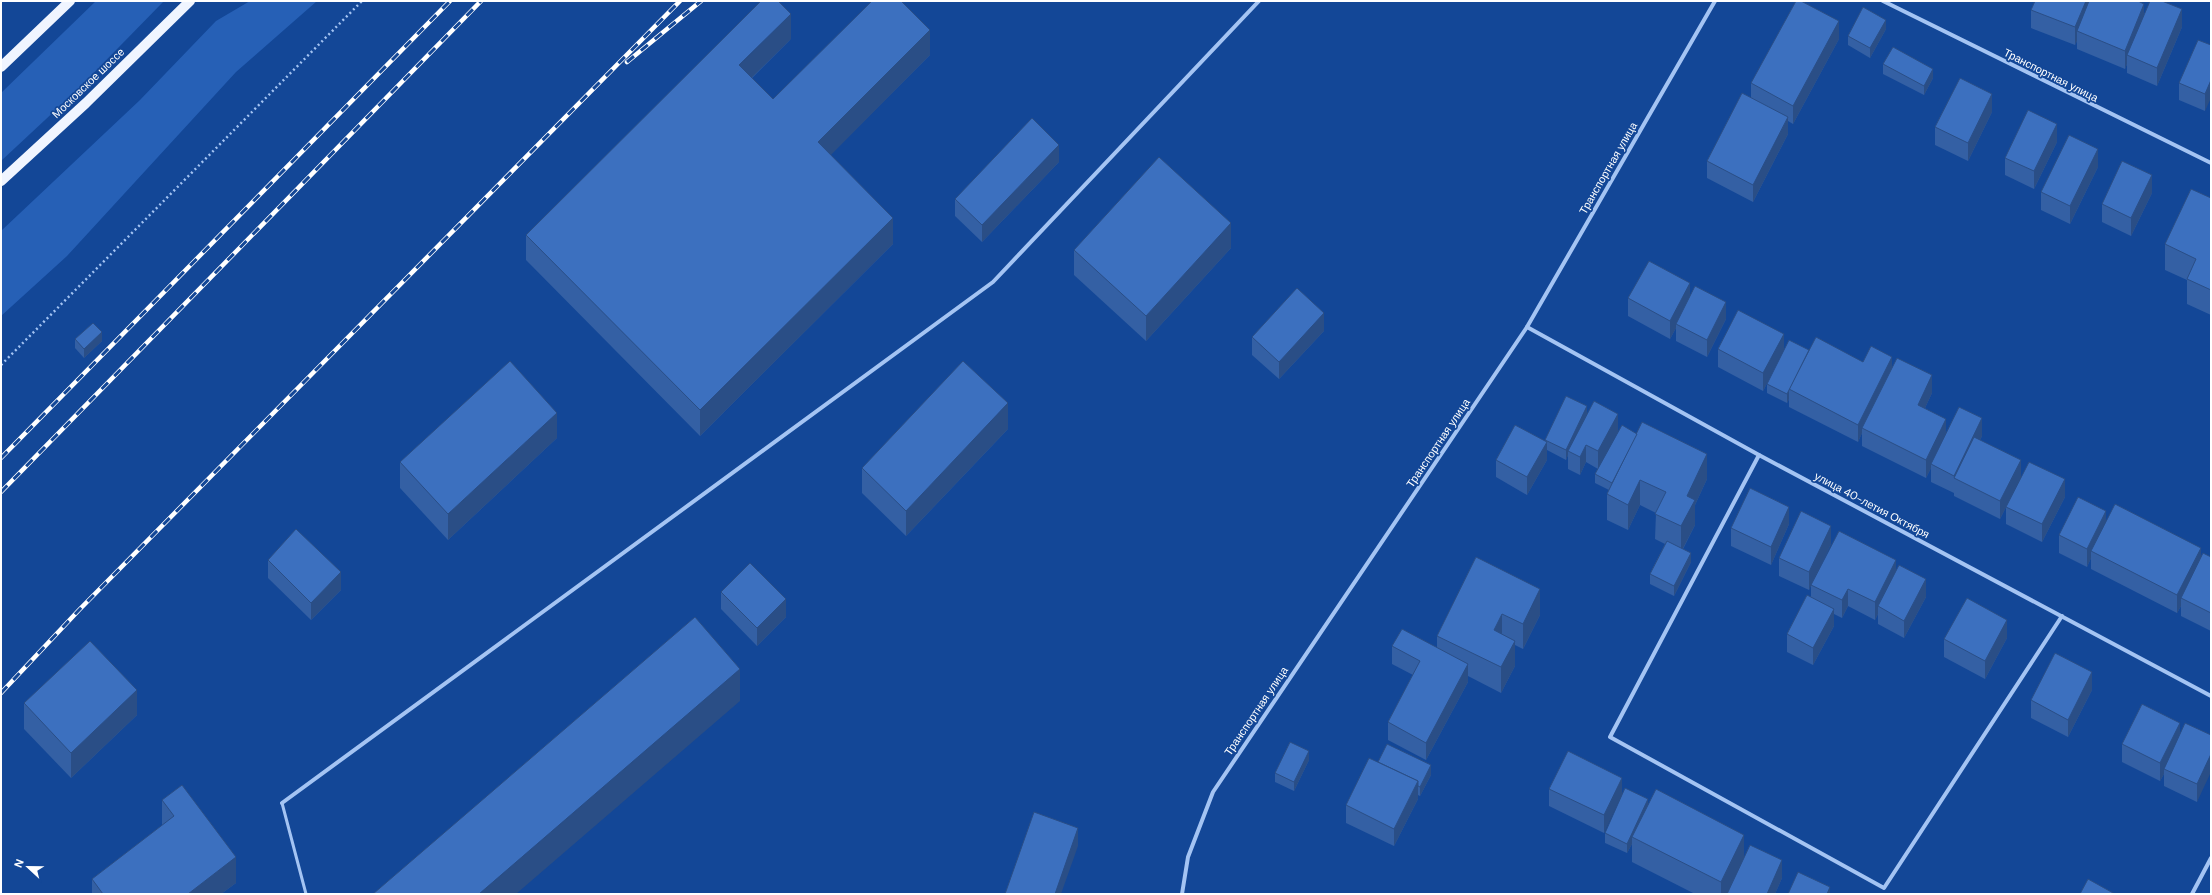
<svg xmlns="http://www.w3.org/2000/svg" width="2212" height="895" viewBox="0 0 2212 895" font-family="'DM Sans',sans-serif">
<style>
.green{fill:#2660b6}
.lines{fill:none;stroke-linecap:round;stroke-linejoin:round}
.path{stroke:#a4c4f3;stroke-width:2.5;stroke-dasharray:2 3;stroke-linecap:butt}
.lane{stroke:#a4c4f3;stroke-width:3}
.street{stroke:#a4c4f3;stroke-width:4}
.primary{stroke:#f0f5ff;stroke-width:10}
.rail-casing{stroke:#fff;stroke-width:4.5}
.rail{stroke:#134797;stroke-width:3;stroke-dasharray:9;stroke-linecap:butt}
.wall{fill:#3460a4}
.shaded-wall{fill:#2a4e86}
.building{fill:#3c70bf;stroke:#2a4e86}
.labels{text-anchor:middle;stroke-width:3.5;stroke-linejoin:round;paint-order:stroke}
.street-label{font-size:11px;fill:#fff;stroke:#134797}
</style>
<rect width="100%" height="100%" fill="#134797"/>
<g class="green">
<path d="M96 1H164L75 92 1 161V93Z"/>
<path d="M250 1H317L236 72 67 256 1 316V231L140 100 216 21Z"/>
</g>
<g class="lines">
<path class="path" d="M1 365 362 1"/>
<path class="lane" d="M282 803 306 894"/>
<g class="street">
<path d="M1883 1 2211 163"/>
<path d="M1527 327 1759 455 2211 696"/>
<path d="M1759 455 1610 737 1884 888 2062 616"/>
<path d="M282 803 993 282 1259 1"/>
<path d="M1182 894 1188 857 1213 792 1527 327 1715 1"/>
<path d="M2192 894 2211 858"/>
</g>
<g class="primary">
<path d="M1 67 70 1"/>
<path d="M1 181 86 103 190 1"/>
</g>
<g class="rail-casing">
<g id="rail">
<path d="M627 62 701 1"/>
<path d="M1 458 450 1"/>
<path d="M1 492 481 1"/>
<path d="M1 693 79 610 680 1"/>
</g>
</g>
<use href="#rail" class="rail"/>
</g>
<g class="wall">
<path d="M2031 10 2144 13 2182 27 2157 86 2127 73V64L2125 69 2077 49V41L2075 45 2031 28Z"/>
<path d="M1886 29 1870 58 1848 45V36Z"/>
<path d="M791 39 752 78 773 99 930 55 830 155 893 244 700 436 526 260V235Z"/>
<path d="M1839 39 1793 124 1788 121V134L1753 202 1707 178V161L1751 97V83Z"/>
<path d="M2211 45 2205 111 2179 100V83Z"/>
<path d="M1883 64 1933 78 1924 95 1883 74Z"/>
<path d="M1992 112 1968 161 1935 145V127Z"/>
<path d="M2057 142 2034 189 2005 175V158Z"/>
<path d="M1059 162 982 242 955 216V199Z"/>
<path d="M2098 167 2070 224 2041 210V192Z"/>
<path d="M2152 193 2131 236 2102 222V204Z"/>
<path d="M2211 198V315L2187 304V280L2165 270V244Z"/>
<path d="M1231 248 1146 341 1074 275V250Z"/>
<path d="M1690 295 1726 319 1707 357 1676 341V328L1670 339 1628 316V298Z"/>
<path d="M1324 331 1279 379 1252 355V337Z"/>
<path d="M75 339 102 341 84 358 75 348Z"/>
<path d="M1718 349 1809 350 1863 362 1892 369 1932 393 1925 408 1946 432 1982 436 1980 440 2021 478 2065 497 2042 542 2006 524V507L2000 519 1954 496V493L1931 482V468L1926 478 1862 446V433L1858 442 1789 407V399L1787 403 1767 393V384L1774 370 1763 391 1718 367Z"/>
<path d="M1587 414H1618L1598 469 1586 462 1580 475 1568 469V455L1566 460 1547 450V460L1527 495 1496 477V460L1545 441V440Z"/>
<path d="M1008 429 906 536 862 493V468Z"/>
<path d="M557 438 448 540 400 488V462Z"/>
<path d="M1595 474 1707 479 1695 505V525L1683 549 1691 562 1674 596 1650 584V574L1665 544 1655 539 1656 513 1640 505 1628 530 1607 520V494L1609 490 1595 483Z"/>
<path d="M2106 522 2201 558 2211 557V631L2181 616V606L2177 613 2091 569V558L2087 567 2059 553V535Z"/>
<path d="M1789 524 1771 565 1731 546V528Z"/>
<path d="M1831 544 1815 577 1896 572 1926 597 1904 638 1878 624V614L1875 620 1848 606 1842 618 1834 614V626L1813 665 1787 652V634L1811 597V585L1809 590 1779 576V558Z"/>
<path d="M1476 557 1540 615 1523 649 1515 645V666L1501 693 1468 676V682L1426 760 1388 740V722L1413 675 1392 664V646L1437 648V636Z"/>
<path d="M268 560 341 590 311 620 268 578Z"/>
<path d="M721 592 786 617 757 646 721 609Z"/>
<path d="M2007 638 1985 679 1944 657V639Z"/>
<path d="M2092 690 2068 737 2031 718V700Z"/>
<path d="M24 703 137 715 71 778 24 729Z"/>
<path d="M2180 734 2211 735 2197 802 2164 786V774L2160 781 2122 762V744Z"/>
<path d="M1309 760 1294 791 1275 782V773Z"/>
<path d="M1378 762 1431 775 1420 796 1418 795V799L1394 846 1346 823V805Z"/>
<path d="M1622 778 1604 833 1549 806V789Z"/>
<path d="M162 800 236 883 221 894H92V879L162 826Z"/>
<path d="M1648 805 1782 878 1775 894H1695L1632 862V844L1627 853 1605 843V833Z"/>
</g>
<g class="shaded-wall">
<path d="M2086 1H2093L2077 31V41L2075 45V27Z"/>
<path d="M2144 4V21L2127 55V64L2125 69V51Z"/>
<path d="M2182 9V27L2157 86V68Z"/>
<path d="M791 14V39L739 90V65Z"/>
<path d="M1886 20V29L1870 58V48Z"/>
<path d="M1839 21V39L1793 124V106Z"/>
<path d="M930 30V55L818 168V142Z"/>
<path d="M1933 69V78L1924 95V86Z"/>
<path d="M2211 80V98L2205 111V94Z"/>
<path d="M1992 94V112L1968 161V143Z"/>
<path d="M1788 117V134L1753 202V185Z"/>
<path d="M2057 124V142L2034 189V171Z"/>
<path d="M1059 145V162L982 242V225Z"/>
<path d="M2098 149V167L2070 224V206Z"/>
<path d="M2152 175V193L2131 236V218Z"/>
<path d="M893 218V244L700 436V410Z"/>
<path d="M1231 223V248L1146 341V316Z"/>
<path d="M1690 283V301L1676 324V328L1670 339V321Z"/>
<path d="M1726 302V319L1707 357V340Z"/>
<path d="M1324 313V331L1279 379V362Z"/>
<path d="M102 332V341L84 358V349Z"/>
<path d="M1784 334V351L1763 391V373Z"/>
<path d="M1892 357V375L1862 428V433L1858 442V425Z"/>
<path d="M1932 375V393L1918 423V405Z"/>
<path d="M1789 390V399L1787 403V394Z"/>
<path d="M1008 403V429L906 536V511Z"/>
<path d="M1587 406V416L1568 451V455L1566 460V450Z"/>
<path d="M557 413V438L448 540V514Z"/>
<path d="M1618 414V432L1598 469V451Z"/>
<path d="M1982 418V436L1960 481 1954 478V493V476Z"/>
<path d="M1946 419V437L1931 464V468L1926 478V460Z"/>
<path d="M1547 442V460L1527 495V477Z"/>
<path d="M1586 445V462L1580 475V457Z"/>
<path d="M1707 454V479L1695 505V525L1681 552V526L1687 496Z"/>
<path d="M2021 460V478L2000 519V501Z"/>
<path d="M2065 479V497L2042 542V524Z"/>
<path d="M1640 480V505L1628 530V505Z"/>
<path d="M1789 507V524L1771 565V547Z"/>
<path d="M2106 511V529L2091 551V558L2087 567V549Z"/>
<path d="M1831 526V544L1809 590V572Z"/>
<path d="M2201 548V566L2181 598V606L2177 613V595Z"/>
<path d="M1691 553V562L1674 596V586Z"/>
<path d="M1896 560V578L1878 606V614L1875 620V602Z"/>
<path d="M341 572V590L311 620V603Z"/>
<path d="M1926 579V597L1904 638V621Z"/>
<path d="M1540 589V615L1523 649V624Z"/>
<path d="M1848 589V606L1842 618V600Z"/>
<path d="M786 599V617L757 646V628Z"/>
<path d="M1834 609V626L1813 665V648Z"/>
<path d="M1502 614V639L1494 630Z"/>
<path d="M2007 620V638L1985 679V661Z"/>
<path d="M1515 641V666L1501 693V667Z"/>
<path d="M1468 664V682L1426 760V743Z"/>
<path d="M740 669V701L516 894H479Z"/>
<path d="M2092 672V690L2068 737V720Z"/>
<path d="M137 690V715L71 778V753Z"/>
<path d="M2180 723V741L2164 769V774L2160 781V763Z"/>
<path d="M1309 751V760L1294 791V782Z"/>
<path d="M2211 754V772L2197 802V784Z"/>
<path d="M1431 765V775L1420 796V787Z"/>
<path d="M1622 778V795L1604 833V815Z"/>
<path d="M1418 781V799L1394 846V829Z"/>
<path d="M1648 799V808L1632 837V844L1627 853V844Z"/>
<path d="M1078 828V846L1061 894H1055Z"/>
<path d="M1744 835V860L1727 894H1721V882Z"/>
<path d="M236 857V883L221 894H188Z"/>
<path d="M1782 860V878L1775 894H1767Z"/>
<path d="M1830 887V894H1827Z"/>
</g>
<g class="building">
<path d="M761 1H778L791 14 739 65 773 99 872 1H901L930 30 818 142 893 218 700 410 526 235Z"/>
<path d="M1796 1H1801L1839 21 1793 106 1751 83Z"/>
<path d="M2035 1H2086L2075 27 2031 10Z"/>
<path d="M2089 1H2138L2144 4 2125 51 2077 31Z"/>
<path d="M2150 1H2162L2182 9 2157 68 2127 55Z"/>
<path d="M1863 7 1886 20 1870 48 1848 36Z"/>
<path d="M2198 40 2211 45V80L2205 94 2179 83Z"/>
<path d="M1893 47 1933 69 1924 86 1883 64Z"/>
<path d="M1960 78 1992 94 1968 143 1935 127Z"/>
<path d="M1742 93 1788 117 1753 185 1707 161Z"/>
<path d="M2028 110 2057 124 2034 171 2005 158Z"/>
<path d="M1032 118 1059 145 982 225 955 199Z"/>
<path d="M2069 135 2098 149 2070 206 2041 192Z"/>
<path d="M1159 157 1231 223 1146 316 1074 250Z"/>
<path d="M2122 161 2152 175 2131 218 2102 204Z"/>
<path d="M2191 189 2211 198V290L2187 279 2196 259 2165 244Z"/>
<path d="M1649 261 1690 283 1670 321 1628 298Z"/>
<path d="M1695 286 1726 302 1707 340 1676 324Z"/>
<path d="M1297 288 1324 313 1279 362 1252 337Z"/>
<path d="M1738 310 1784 334 1763 373 1718 349Z"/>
<path d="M93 323 102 332 84 349 75 339Z"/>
<path d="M1816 337 1863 362 1871 346 1892 357 1858 425 1789 389Z"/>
<path d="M1789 340 1809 350 1787 394 1767 384Z"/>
<path d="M1897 358 1932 375 1918 405 1946 419 1926 460 1862 428Z"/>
<path d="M510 361 557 413 448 514 400 462Z"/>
<path d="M963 361 1008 403 906 511 862 468Z"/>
<path d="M1566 396 1587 406 1566 450 1545 440Z"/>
<path d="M1594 401 1618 414 1598 451 1586 445 1580 457 1568 451Z"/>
<path d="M1959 407 1982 418 1954 476 1931 464Z"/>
<path d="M1642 422 1707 454 1687 496 1695 500 1681 526 1655 514 1666 492 1640 480 1628 505 1607 494Z"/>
<path d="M1515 425 1547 442 1527 477 1496 460Z"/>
<path d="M1622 425 1637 434 1612 483 1595 474Z"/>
<path d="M1974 437 2021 460 2000 501 1954 478Z"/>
<path d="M2029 462 2065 479 2042 524 2006 507Z"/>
<path d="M1750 488 1789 507 1771 547 1731 528Z"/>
<path d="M2078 497 2106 511 2087 549 2059 535Z"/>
<path d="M2115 504 2201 548 2177 595 2091 551Z"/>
<path d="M1801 511 1831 526 1809 572 1779 558Z"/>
<path d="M296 529 341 572 311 603 268 560Z"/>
<path d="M1839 531 1896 560 1875 602 1848 589 1842 600 1811 585Z"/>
<path d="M1667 541 1691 553 1674 586 1650 574Z"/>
<path d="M2203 553 2211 557V613L2181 598Z"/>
<path d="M1476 557 1540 589 1523 624 1502 614 1494 630 1515 641 1501 667 1437 636Z"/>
<path d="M750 563 786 599 757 628 721 592Z"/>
<path d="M1899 565 1926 579 1904 621 1878 606Z"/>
<path d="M1807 595 1834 609 1813 648 1787 634Z"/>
<path d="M1967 598 2007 620 1985 661 1944 639Z"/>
<path d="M695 617 740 669 479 894H373Z"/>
<path d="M1402 629 1468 664 1426 743 1388 722 1420 661 1392 646Z"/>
<path d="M90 641 137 690 71 753 24 703Z"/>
<path d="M2055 653 2092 672 2068 720 2031 700Z"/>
<path d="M2142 704 2180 723 2160 763 2122 744Z"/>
<path d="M2185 723 2211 735V754L2197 784 2164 769Z"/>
<path d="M1290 742 1309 751 1294 782 1275 773Z"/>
<path d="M1387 744 1431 765 1420 787 1418 786V781L1378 762Z"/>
<path d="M1568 751 1622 778 1604 815 1549 789Z"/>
<path d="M1369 758 1418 781 1394 829 1346 805Z"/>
<path d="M182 785 236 857 188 894H103L92 879 174 816 162 800Z"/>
<path d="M1625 788 1648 799 1627 844 1605 833Z"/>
<path d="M1656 789 1744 835 1721 882 1632 837Z"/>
<path d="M1034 812 1078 828 1055 894H1005Z"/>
<path d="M1750 845 1782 860 1767 894H1727Z"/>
<path d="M1798 872 1830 887 1827 894H1788Z"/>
<path d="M2088 879 2115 894H2080Z"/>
</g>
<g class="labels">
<g class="street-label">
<text transform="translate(2051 75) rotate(27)" y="4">Транспортная улица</text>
<text transform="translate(88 83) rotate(-44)" y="4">Московское шоссе</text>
<text transform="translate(1608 168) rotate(-60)" y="4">Транспортная улица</text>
<text transform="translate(1438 443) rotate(-56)" y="4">Транспортная улица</text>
<text transform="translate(1872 505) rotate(28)" y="4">улица 40-летия Октября</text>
<text transform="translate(1256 711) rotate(-56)" y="4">Транспортная улица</text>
</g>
</g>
<rect width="2212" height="895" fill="none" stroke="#ffffff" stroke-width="4"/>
<g transform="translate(28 867) rotate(292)" stroke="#134797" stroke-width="3" paint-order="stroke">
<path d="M0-3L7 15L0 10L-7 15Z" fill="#ffffff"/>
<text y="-6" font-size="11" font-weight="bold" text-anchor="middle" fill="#ffffff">N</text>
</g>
</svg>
